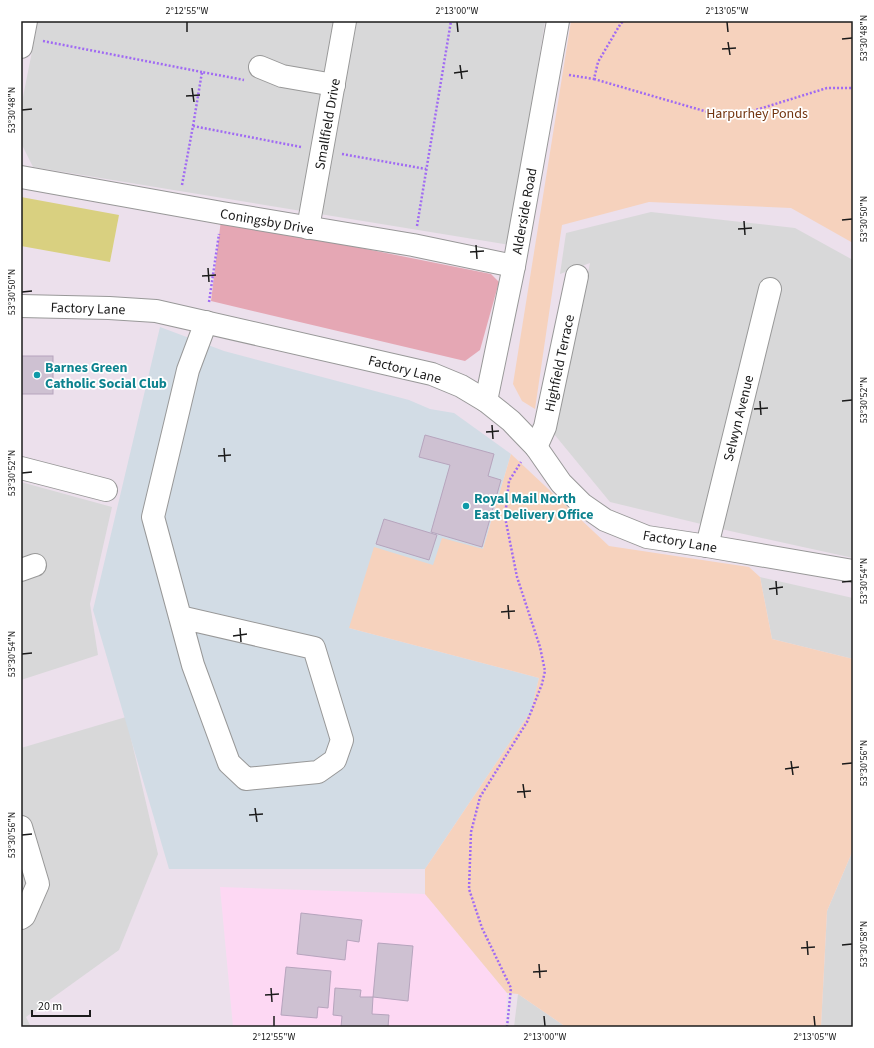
<svg xmlns="http://www.w3.org/2000/svg" width="874" height="1048" viewBox="0 0 874 1048" font-family="'Source Sans 3',sans-serif">
<style>
.residential{fill:#d8d8d9}
.industrial{fill:#d2dce5}
.education{fill:#fdd8f3}
.grass{fill:#e5a7b4}
.park{fill:#f6d2bd}
.pitch{fill:#d9d080}
.building{fill:#cec1d2;stroke:#b6a4bd}
.lines{fill:none;stroke-linecap:round;stroke-linejoin:round}
.minor-casing{stroke:#989898;stroke-width:24}
.path{stroke:#a06af3;stroke-width:2.5;stroke-dasharray:2 2;stroke-linecap:butt}
.minor{stroke:#fff;stroke-width:22}
.ticks{fill:none;stroke:#1b1b1b;stroke-width:1.5}
.culture-dot{fill:#0f9aa8;stroke:#fff;stroke-width:1.5}
.labels{text-anchor:middle;stroke-width:3.5;stroke-linejoin:round;paint-order:stroke}
.park-label{font-size:14px;fill:#72340f;stroke:#fff}
.street-label{font-size:14px;fill:#1b1b1b;stroke:#fff}
.culture-label{font-size:14px;font-weight:bold;fill:#0d838f;stroke:#fff;text-anchor:start}
.neatline{fill:none;stroke:#1b1b1b;stroke-width:1.5}
.ticks-label{font-size:10px;text-anchor:middle;fill:#1b1b1b}
</style>
<rect width="100%" height="100%" fill="#ece0ec"/>
<g class="residential">
<path d="M38 21H545L510 245 33 167 21 143V107Z"/>
<path d="M651 212 795 228 853 260V558L730 531 610 502 554 434 590 263 560 274 566 233Z"/>
<path d="M21 482 112 507 90 604 98 655 21 680Z"/>
<path d="M760 577 853 598V659L772 639Z"/>
<path d="M126 717 158 854 119 950 26 1017 31 1027H21V748Z"/>
<path d="M853 850V1027H821L827 911Z"/>
<path d="M518 994 566 1027H514Z"/>
</g>
<path class="industrial" d="M160 327 224 351 409 400 430 409 454 413 511 454 483 549 433 565 349 628 539 678 531 711 425 869H169L93 610Z"/>
<path class="education" d="M220 887 425 894 507 993 505 1027H233Z"/>
<path class="grass" d="M221 220 491 274 499 282 480 350 465 361 211 301Z"/>
<g class="park">
<path d="M571 21H853V243L791 208 649 202 562 225 535 409 522 401 513 384Z"/>
<path d="M511 454 609 546 749 567 760 577 772 639 853 659V850L827 911 821 1027H566L518 994 507 993 425 894V869L531 711 539 678 349 628 374 547 433 565 442 538 483 549Z"/>
</g>
<path class="pitch" d="M21 197 119 215 110 262 21 246Z"/>
<g class="building">
<rect x="21" y="356" width="32" height="38"/>
<path d="M425 435 494 454 488 476 501 480 482 547 431 532 450 465 419 457Z"/>
<path d="M384 519 437 535 429 560 376 544Z"/>
<path d="M301 913 362 920 359 942 347 940 345 960 297 954Z"/>
<path d="M378 943 413 946 408 1001 373 997Z"/>
<path d="M286 967 331 971 328 1008 318 1007 317 1018 281 1015Z"/>
<path d="M335 988 361 990 360 997H373L372 1014 389 1015 388 1027H341L342 1016 333 1015Z"/>
</g>
<g class="lines">
<g class="minor-casing">
<g id="minor">
<path d="M21 47 26 21"/>
<path d="M260 67 282 76 334 85"/>
<path d="M21 177 222 213 413 245 514 266"/>
<path d="M308 228 345 21"/>
<path d="M21 306 109 308 156 311 432 374 461 386 486 401 511 421 536 447 561 483 582 504 605 520 647 537 707 546 853 571"/>
<path d="M486 401 514 266 558 21"/>
<path d="M536 447 545 427 577 276"/>
<path d="M21 468 106 490"/>
<path d="M707 546 770 289"/>
<path d="M21 570 35 565"/>
<path d="M180 617 314 648 342 740 335 760 318 772 246 779 229 763 193 665 153 517 188 370 206 322"/>
<path d="M21 827 38 884 24 916 21 918"/>
</g>
</g>
<g class="path">
<path d="M43 41 202 72"/>
<path d="M569 75 594 79 598 62 621 23 625 21"/>
<path d="M594 79 718 115 746 113 827 88H853"/>
<path d="M193 126 202 72 244 80"/>
<path d="M342 154 426 169"/>
<path d="M182 185 193 126 301 147"/>
<path d="M417 226 451 21"/>
<path d="M209 302 219 234"/>
<path d="M507 1027 511 988 482 928 469 889 471 832 480 797 527 722 542 684 545 671 540 647 517 577 505 517 509 481 521 462"/>
</g>
<use href="#minor" class="minor"/>
</g>
<path class="ticks" d="M187 22V32M457 22 458 32M727 22 728 32M842 39 852 38M728 42 730 55M722 49 736 48M460 65 462 79M454 73 468 71M192 88 194 102M186 96 200 95M22 110 32 109M842 220 852 219M744 221 745 235M738 229 752 228M476 245 477 259M470 252 484 251M208 268 209 282M202 276 216 275M22 292 32 291M760 401 761 415M842 401 852 400M754 409 768 408M492 425 493 439M486 432 499 431M224 448 225 462M218 456 231 455M22 473 32 472M776 581 777 595M842 582 852 581M769 589 783 587M508 605 509 619M501 612 515 611M240 628 241 642M233 636 247 634M22 654 32 653M791 761 793 775M842 764 852 763M785 769 799 767M523 784 525 798M517 792 531 791M255 808 257 822M249 815 263 814M22 835 32 834M807 941 808 955M842 945 852 944M801 948 815 947M539 964 540 978M533 972 547 971M271 988 272 1002M265 995 279 994M274 1016V1026M544 1016 545 1026M814 1016 815 1026"/>
<g class="culture-dot">
<circle cx="37" cy="375" r="4"/>
<circle cx="466" cy="506" r="4"/>
</g>
<g class="labels">
<g class="park-label">
<text x="757" y="118">Harpurhey Ponds</text>
</g>
<g class="street-label">
<text transform="translate(327 124) rotate(-80)" y="5">Smallfield Drive</text>
<text transform="translate(524 211) rotate(-80)" y="5">Alderside Road</text>
<text transform="translate(267 221) rotate(10)" y="5">Coningsby Drive</text>
<text transform="translate(88 308) rotate(2)" y="5">Factory Lane</text>
<text transform="translate(559 363) rotate(-78)" y="5">Highfield Terrace</text>
<text transform="translate(405 369) rotate(15)" y="5">Factory Lane</text>
<text transform="translate(738 418) rotate(-76)" y="5">Selwyn Avenue</text>
<text transform="translate(680 541) rotate(10)" y="5">Factory Lane</text>
</g>
<g class="culture-label">
<text x="45" y="372">Barnes Green<tspan x="45" dy="16">Catholic Social Club</tspan></text>
<text x="474" y="503">Royal Mail North<tspan x="474" dy="16">East Delivery Office</tspan></text>
</g>
</g>
<rect width="874" height="1048" fill="none" stroke="#ffffff" stroke-width="44"/>
<path d="M32 1010v6h58v-6" fill="none" stroke="#1b1b1b" stroke-width="2"/>
<text x="38" y="1010" font-size="12" fill="#1b1b1b" stroke="#ffffff" stroke-width="3" paint-order="stroke">20 m</text>
<rect x="22" y="22" width="830" height="1004" class="neatline"/>
<g class="ticks-label">
<text x="187" y="14">2°12'55"W</text>
<text x="457" y="14">2°13'00"W</text>
<text x="727" y="14">2°13'05"W</text>
<text transform="translate(863 38) rotate(-90)" y="4">53°30'48"N</text>
<text transform="translate(11 110) rotate(-90)" y="4">53°30'48"N</text>
<text transform="translate(863 219) rotate(-90)" y="4">53°30'50"N</text>
<text transform="translate(11 292) rotate(-90)" y="4">53°30'50"N</text>
<text transform="translate(863 400) rotate(-90)" y="4">53°30'52"N</text>
<text transform="translate(11 473) rotate(-90)" y="4">53°30'52"N</text>
<text transform="translate(863 581) rotate(-90)" y="4">53°30'54"N</text>
<text transform="translate(11 654) rotate(-90)" y="4">53°30'54"N</text>
<text transform="translate(863 763) rotate(-90)" y="4">53°30'56"N</text>
<text transform="translate(11 835) rotate(-90)" y="4">53°30'56"N</text>
<text transform="translate(863 944) rotate(-90)" y="4">53°30'58"N</text>
<text x="274" y="1040">2°12'55"W</text>
<text x="545" y="1040">2°13'00"W</text>
<text x="815" y="1040">2°13'05"W</text>
</g>
</svg>
